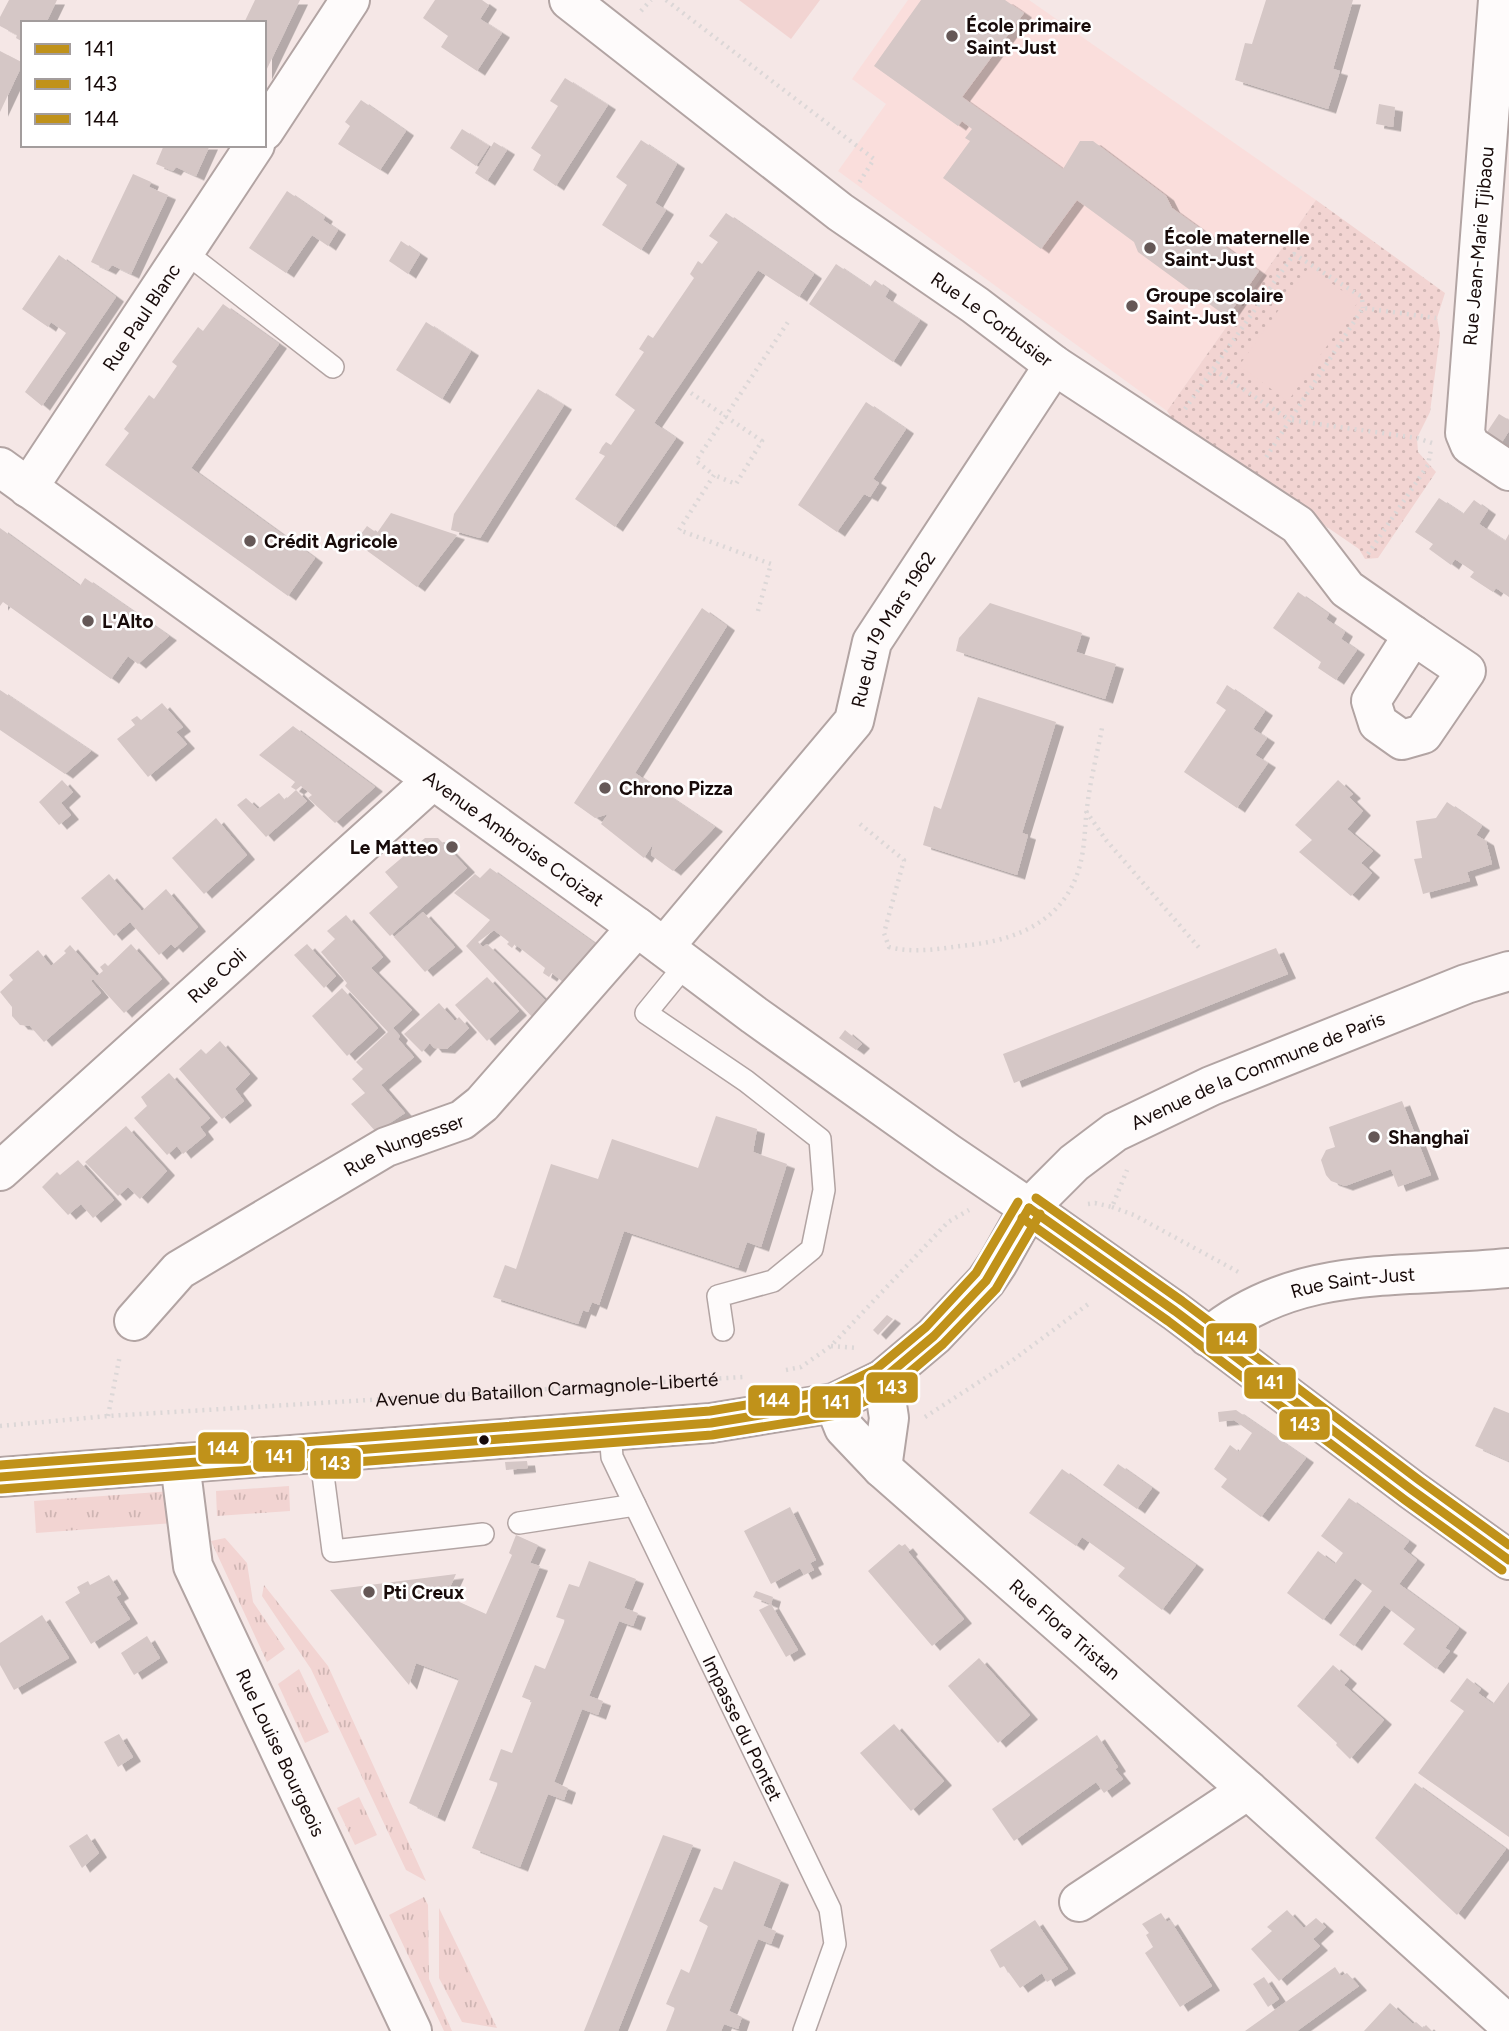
<svg xmlns="http://www.w3.org/2000/svg" width="1509" height="2031" viewBox="0 0 1509 2031" font-family="Figtree,sans-serif">
<style>
.built{fill:#fadedc}
.grass{fill:url(#grass-tufts)}
.park{fill:url(#park-dots)}
.pitch{fill:#f2d4d2}
.building{fill:#d5c7c6;filter:url(#shadow)}
.lines{fill:none;stroke-linecap:round;stroke-linejoin:round}
.service-casing{stroke:#b2a4a3;stroke-width:24}
.minor-casing{stroke:#b2a4a3;stroke-width:42}
.tertiary-casing{stroke:#b2a4a3;stroke-width:42}
.secondary-casing{stroke:#b2a4a3;stroke-width:42}
.path{stroke:#dcd7d7;stroke-width:4.5;stroke-dasharray:2 5;stroke-linecap:butt}
.service{stroke:#fefbfb;stroke-width:21}
.minor{stroke:#fefbfb;stroke-width:38}
.tertiary{stroke:#fefbfb;stroke-width:38}
.secondary{stroke:#fefbfb;stroke-width:38}
.bus-1-casing{stroke:#fff;stroke-width:14}
.bus-2-casing{stroke:#fff;stroke-width:14}
.bus-3-casing{stroke:#fff;stroke-width:14}
.bus-1{stroke:#c0921a;stroke-width:9}
.bus-2{stroke:#c0921a;stroke-width:9}
.bus-3{stroke:#c0921a;stroke-width:9}
.poi-dot{fill:#655857;stroke:#fff;stroke-width:2.5}
.bus-dot{fill:#180b0a;stroke:#fff;stroke-width:2.5}
.labels{text-anchor:middle;stroke-width:5;stroke-linejoin:round;paint-order:stroke}
.poi-label{font-size:19px;font-weight:bold;fill:#180b0a;stroke:#fff;text-anchor:start}
.street-label{font-size:19px;fill:#180b0a;stroke:#fff}
.line-badge{stroke:#fff;stroke-width:2.5}
.badge-label{font-size:19px;text-anchor:middle;font-weight:bold;fill:#fff}
</style>
<defs>
<pattern id="grass-tufts" width="24" height="20" patternUnits="userSpaceOnUse" patternTransform="scale(1.75)"><rect width="24" height="20" fill="#f2d4d2"/><path d="M3 7l-1-3M5 7V3M7 7l1-3M15 17l-1-3M17 17v-4M19 17l1-3" fill="none" stroke="#cfb5b3"/></pattern>
<pattern id="park-dots" width="8" height="8" patternUnits="userSpaceOnUse" patternTransform="scale(1.75)"><rect width="8" height="8" fill="#f2d4d2"/><path d="M2 2h.1M6 6h.1" fill="none" stroke="#cfb5b3" stroke-width="1.8" stroke-linecap="round"/></pattern>
<filter id="shadow"><feDropShadow dx="8" dy="4.5" stdDeviation="0" flood-color="#0004"/></filter>
</defs>
<rect width="100%" height="100%" fill="#f5e7e6"/>
<path class="built" d="M908 0H1029L1316 200 1167 411 838 171 886 104 852 79Z"/>
<g class="grass">
<path d="M289 1486 290 1511 217 1516 216 1491Z"/>
<path d="M172 1491 174 1523 36 1533 34 1501Z"/>
<path d="M225 1538 247 1563 253 1602 285 1649 267 1662 211 1541Z"/>
<path d="M264 1585 328 1666 426 1881 406 1870 311 1669 262 1596Z"/>
<path d="M299 1669 329 1732 305 1743 278 1684Z"/>
<path d="M359 1797 377 1835 355 1845 337 1808Z"/>
<path d="M424 1897 428 1905 429 1979 452 2031H444L389 1915Z"/>
<path d="M439 1908 497 2028 462 2022 439 1978Z"/>
</g>
<path class="park" d="M1316 200 1445 293 1437 318 1440 335 1430 412 1417 438 1418 452 1436 472 1378 558 1365 559 1359 549 1175 423 1167 411Z"/>
<g class="pitch">
<path d="M739 0H820L791 39Z"/>
<path d="M1309 267 1358 302 1288 401 1239 366Z"/>
</g>
<g class="building">
<path d="M9 0H57L46 23H23V42L16 38 17 35 0 26V17Z"/>
<path d="M255 0H300L264 75V23H244Z"/>
<path d="M435 0H482L489 5 480 19 502 33 477 71 441 47 448 36 423 18Z"/>
<path d="M921 0H1005L1024 13 962 97 1063 169 1080 141H1093L1166 196 1172 208 1259 271 1227 317 1138 252 1134 242 1077 200 1041 249 943 178 970 141 965 138 972 129 962 121 958 126 874 66Z"/>
<path d="M1266 0H1353L1333 69 1340 71 1328 109 1235 80 1245 43 1252 44Z"/>
<path d="M0 51 23 63 0 112Z"/>
<path d="M565 78 608 105 556 186 533 170 541 155 531 148 558 106 550 101Z"/>
<path d="M361 100 406 131 380 170 338 144 350 126 345 122Z"/>
<path d="M1379 104 1395 107 1393 127 1376 124Z"/>
<path d="M462 129 489 146 476 166 450 148Z"/>
<path d="M641 140 677 164 655 203 666 210 641 250 602 225 627 185 616 177Z"/>
<path d="M494 142 507 150 487 181 475 173Z"/>
<path d="M164 145H210L196 176 176 167 173 171 156 164Z"/>
<path d="M133 174 151 182 149 187 168 195 131 274 112 265 108 270 91 262Z"/>
<path d="M287 191 325 217 323 220 338 230 328 246 312 235 286 273 249 248Z"/>
<path d="M726 213 814 274 799 297 758 270 654 423 676 438 615 527 575 499 605 456 599 453 602 447 606 442 611 445 635 410 615 395 644 352 639 349 648 335 653 338 694 278 690 274 698 261 702 264 718 242 709 236Z"/>
<path d="M401 241 420 254 408 274 389 261Z"/>
<path d="M59 255 116 297 42 406 25 392 66 333 51 322 48 327 22 309Z"/>
<path d="M836 264 870 287 875 280 889 290 885 297 920 320 893 362 809 304Z"/>
<path d="M223 304 279 344 191 468 315 558 288 596 105 465 129 433 124 429 149 395 154 399 177 366 172 362 198 327 203 331Z"/>
<path d="M426 322 471 351 442 399 396 370Z"/>
<path d="M538 389 564 405 480 538 451 530 454 514Z"/>
<path d="M866 402 906 429 873 479 879 483 870 497 864 494 837 532 798 505Z"/>
<path d="M1499 414 1509 420V431L1500 445 1485 435Z"/>
<path d="M1439 498 1463 514 1474 500 1488 510 1479 524 1505 541 1509 534V597L1496 588 1493 592 1470 577 1474 572 1455 559 1451 565 1429 549 1433 544 1415 532Z"/>
<path d="M391 513 457 535 417 587 355 542 367 526 377 533Z"/>
<path d="M0 528 80 586 85 578 169 636 138 664 128 656 111 679 3 602 0 606Z"/>
<path d="M1298 592 1329 614 1326 619 1345 632 1341 639 1357 650 1336 680 1318 668 1321 662 1273 628Z"/>
<path d="M990 603 1082 633 1076 652 1116 664 1105 699 956 651 959 638Z"/>
<path d="M702 608 727 626 635 773 715 827 673 871 651 855 653 844 644 858 601 824 608 814 595 818 574 803Z"/>
<path d="M1227 685 1265 711 1253 729 1267 738 1255 755 1268 763 1237 808 1184 772 1226 710 1216 703Z"/>
<path d="M0 690 91 751 65 774 0 730Z"/>
<path d="M978 697 1056 722 1022 833 1028 835 1017 875 923 845 934 806 941 809Z"/>
<path d="M162 703 183 727 176 732 187 744 148 777 117 739 135 725 131 720 137 716 141 720Z"/>
<path d="M293 726 375 787 335 823 308 798 312 795 301 786 296 790 291 787 295 782 259 755Z"/>
<path d="M62 780 73 792 61 803 71 815 59 825 39 802Z"/>
<path d="M1338 780 1353 794 1349 797 1363 811 1347 829 1373 851 1361 863 1372 873 1351 896 1299 852 1312 840 1295 825Z"/>
<path d="M296 790 307 801 266 837 237 805 246 798 258 809 279 793 285 800Z"/>
<path d="M1447 802 1482 826 1476 835 1486 841 1492 864 1467 872 1470 881 1423 894 1414 859 1422 858 1416 821 1436 818Z"/>
<path d="M216 818 247 855 204 894 172 858Z"/>
<path d="M425 838H438L467 868 390 936 369 913 398 887 385 872Z"/>
<path d="M490 868 597 945 564 983 552 973 549 977 543 973 545 968 515 944 512 948 507 944 509 942 494 930 478 942 483 947 487 944 547 1002 533 1018 466 946 490 920 454 893 475 874 480 878Z"/>
<path d="M109 874 142 911 166 889 198 927 175 948 171 944 159 955 130 922 114 936 81 898Z"/>
<path d="M423 912 455 947 425 972 394 937Z"/>
<path d="M346 915 383 957 371 968 412 1010 393 1028 400 1036 398 1039 414 1057 381 1085 405 1113 376 1132 351 1104 365 1093 352 1079 363 1069 356 1062 388 1032 345 986 347 983 321 952 335 939 327 931Z"/>
<path d="M131 944 162 979 124 1013 93 979 91 981 101 993 44 1042 30 1026 20 1025 12 1016V1007L0 992 13 980 9 975 38 950 51 966 66 953 64 951 70 945 97 976 103 971 100 967 105 963 108 966Z"/>
<path d="M307 944 336 976 324 988 294 955Z"/>
<path d="M1276 948 1288 974 1014 1083 1003 1054Z"/>
<path d="M487 977 519 1011 487 1041 455 1005Z"/>
<path d="M342 988 378 1028 347 1056 312 1016Z"/>
<path d="M439 1003 455 1021 459 1017 469 1028 447 1049 434 1048 430 1043 422 1052 404 1034Z"/>
<path d="M845 1030 862 1044 856 1050 839 1038Z"/>
<path d="M220 1041 250 1074 235 1089 244 1101 222 1119 179 1069 201 1049 206 1054Z"/>
<path d="M169 1073 210 1118 200 1127 206 1135 183 1154 177 1146 167 1155 134 1118 147 1106 141 1097Z"/>
<path d="M1402 1101 1431 1175 1398 1187 1391 1169 1345 1186 1331 1181 1326 1175 1321 1160 1326 1150 1335 1147 1329 1127Z"/>
<path d="M716 1116 757 1129 753 1152 787 1164 761 1247 747 1242 738 1268 624 1231 599 1305 592 1302 588 1312 583 1310 578 1324 493 1297 505 1265 516 1269 551 1164 598 1179 612 1139 698 1168Z"/>
<path d="M126 1126 167 1171 140 1199 128 1187 118 1196 85 1162Z"/>
<path d="M78 1160 114 1200 93 1218 81 1204 68 1215 42 1187 57 1172 60 1175Z"/>
<path d="M887 1315 893 1319 878 1335 873 1330Z"/>
<path d="M1494 1407 1509 1413V1461L1475 1446Z"/>
<path d="M1236 1410 1306 1458 1261 1517 1221 1487 1227 1479 1214 1469 1230 1445 1239 1452 1252 1433 1234 1420 1219 1422 1218 1412Z"/>
<path d="M527 1461 528 1468 506 1470 505 1462Z"/>
<path d="M1118 1464 1152 1488 1137 1509 1103 1485Z"/>
<path d="M1062 1469 1196 1565 1162 1610 1118 1576 1125 1568 1082 1537 1076 1546 1029 1513Z"/>
<path d="M1349 1498 1409 1541 1403 1549 1417 1560 1399 1584 1459 1628 1445 1648 1450 1651 1436 1669 1403 1644 1415 1629 1384 1605 1354 1646 1339 1635 1372 1591 1355 1578 1323 1620 1287 1593 1318 1551 1335 1564 1343 1553 1321 1536Z"/>
<path d="M790 1507 816 1560 810 1563 814 1570 804 1575 800 1568 771 1584 744 1531Z"/>
<path d="M516 1535 538 1545 530 1563 540 1566 437 1817 409 1803 459 1679 416 1663 409 1685 330 1590 456 1574 446 1596 486 1614 512 1555 509 1553Z"/>
<path d="M899 1544 902 1546 905 1544 910 1550 908 1552 964 1619 932 1646 868 1571Z"/>
<path d="M589 1561 636 1579 624 1608 638 1613 633 1626 619 1621 589 1696 603 1701 598 1715 582 1709 554 1782 568 1788 564 1800 548 1794 520 1867 472 1848 498 1783 489 1780 501 1749 512 1753 532 1701 522 1697 535 1665 545 1669 565 1620 556 1617 569 1584 579 1587Z"/>
<path d="M109 1575 121 1594 116 1597 130 1619 91 1644 65 1602 80 1593 77 1587 88 1581 90 1585Z"/>
<path d="M756 1591 773 1597 771 1604 753 1597Z"/>
<path d="M771 1604 798 1650 786 1657 759 1610Z"/>
<path d="M42 1615 69 1658 14 1690 0 1665V1643Z"/>
<path d="M147 1636 160 1658 134 1675 121 1653Z"/>
<path d="M979 1658 1030 1715 998 1743 948 1686Z"/>
<path d="M1333 1665 1349 1679 1344 1685 1384 1720 1350 1759 1336 1745 1337 1743 1297 1706Z"/>
<path d="M1467 1678 1481 1689 1478 1693 1493 1704 1509 1682V1837L1418 1773 1464 1711 1450 1701Z"/>
<path d="M894 1724 944 1781 911 1811 860 1753Z"/>
<path d="M119 1734 133 1757 118 1767 104 1742Z"/>
<path d="M1097 1735 1118 1767 1115 1769 1123 1779 1104 1793 1096 1782 1014 1841 992 1809Z"/>
<path d="M1415 1783 1506 1849 1457 1915 1375 1838Z"/>
<path d="M87 1834 99 1853 82 1868 69 1846Z"/>
<path d="M663 1835 693 1845 618 2031H584Z"/>
<path d="M734 1861 781 1880 763 1926 776 1931 771 1944 758 1939 729 2011 742 2017 738 2029 724 2024 721 2031H666L675 2008 666 2004 681 1969 689 1973 708 1926 699 1921 714 1887 722 1890Z"/>
<path d="M1287 1910 1304 1928 1316 1918 1326 1927 1313 1939 1320 1946 1279 1981 1251 1949 1272 1931 1267 1927Z"/>
<path d="M1161 1913 1167 1922 1170 1920 1212 1986 1180 2007 1145 1953 1153 1947 1146 1935 1149 1933 1142 1924Z"/>
<path d="M1035 1920 1068 1969 1047 1982 1042 1973 1020 1988 1004 1966 1000 1968 990 1950Z"/>
<path d="M1335 1967 1341 1976 1347 1973 1359 1986 1297 2031H1245Z"/>
<path d="M1264 1977 1279 1999 1268 2007 1253 1984Z"/>
<path d="M1390 2003 1413 2024 1416 2022 1423 2028 1426 2025 1432 2031H1364Z"/>
</g>
<g class="lines">
<g class="service-casing">
<g id="service">
<path d="M185 252 333 367"/>
<path d="M686 964 646 1013 746 1081 820 1139 824 1190 812 1249 773 1281 718 1296 723 1330"/>
<path id="s2" d="M610 1431 612 1457 635 1505 830 1909 835 1944 804 2031"/>
<path d="M320 1452 333 1551 483 1534"/>
<path d="M519 1523 635 1505"/>
</g>
</g>
<g class="minor-casing">
<g id="minor">
<path id="s3" d="M569 0 840 212 975 305 1054 365 1298 525 1347 589 1413 635"/>
<path d="M1498 0 1465 433 1470 445 1509 471"/>
<path d="M264 131 350 0"/>
<path id="s4" d="M28 488 255 145"/>
<path d="M1413 635 1466 671 1423 734 1402 740 1378 723 1371 701Z"/>
<path id="s5" d="M664 947 854 721 872 642 1054 365"/>
<path id="s6" d="M0 1171 433 780"/>
<path id="s7" d="M134 1321 179 1270 386 1147 462 1120 482 1104 637 927"/>
<path id="s8" d="M1208 1337C1297 1263 1402 1279 1509 1268"/>
<path id="s9" d="M834 1403 844 1428 882 1468 1248 1790 1509 2025"/>
<path id="s10" d="M180 1463 193 1566 412 2031"/>
<path d="M882 1468 889 1418 883 1379"/>
<path d="M1079 1902 1248 1790"/>
</g>
</g>
<g class="tertiary-casing">
<g id="tertiary">
<path id="s11" d="M0 467 637 927 754 1015 948 1153 1029 1208"/>
</g>
</g>
<g class="secondary-casing">
<g id="secondary">
<path d="M1029 1208 1175 1311 1412 1490 1509 1560"/>
<path id="s12" d="M0 1477 711 1423 834 1403 883 1379 934 1336 986 1281 998 1263 1029 1208 1074 1163 1115 1132 1211 1086 1466 984 1509 971"/>
</g>
</g>
<g class="path">
<path d="M666 0 874 159 859 183"/>
<path d="M641 11 651 0"/>
<path d="M1214 370 1290 420 1265 459"/>
<path d="M691 393 762 441 736 484 714 475"/>
<path d="M1185 409 1294 254 1362 297 1363 308"/>
<path d="M1432 443 1417 438 1290 420 1363 308 1436 318"/>
<path d="M1368 554 1428 465 1431 449"/>
<path d="M758 611 771 564 679 530 714 475 696 461 790 319"/>
<path d="M1086 811 1106 840 1201 950"/>
<path d="M860 824 904 860 884 933 889 947C916 954 942 948 969 945 1025 939 1071 915 1082 856 1085 840 1085 824 1087 808 1090 781 1097 755 1102 728"/>
<path d="M1088 1204 1095 1203 1112 1207 1127 1170"/>
<path d="M1112 1207 1134 1215 1242 1274"/>
<path d="M831 1346 858 1348"/>
<path d="M786 1370 801 1367 831 1346 948 1222 969 1210"/>
<path d="M108 1416 120 1355"/>
<path d="M925 1417 1013 1360 1091 1302"/>
<path id="s1" d="M0 1426 108 1416 743 1377"/>
</g>
<use href="#service" class="service"/>
<use href="#minor" class="minor"/>
<use href="#tertiary" class="tertiary"/>
<use href="#secondary" class="secondary"/>
<g class="bus-1-casing">
<g id="bus-1">
<path d="M1029 1208 1175 1311 1412 1490 1509 1560"/>
<path d="M0 1477 711 1423 834 1403 883 1379 934 1336 986 1281 1029 1208"/>
</g>
</g>
<g class="bus-2-casing">
<g id="bus-2">
<path d="M1022 1218 1168 1321 1405 1500 1502 1570"/>
<path d="M1 1489 712 1435 837 1415 890 1389 943 1344 996 1289 1040 1214"/>
</g>
</g>
<g class="bus-3-casing">
<g id="bus-3">
<path d="M1036 1198 1182 1301 1419 1480 1509 1545"/>
<path d="M0 1465 710 1411 830 1391 876 1369 926 1327 976 1273 1018 1202"/>
</g>
</g>
<use href="#bus-1" class="bus-1"/>
<use href="#bus-2" class="bus-2"/>
<use href="#bus-3" class="bus-3"/>
</g>
<g class="poi-dot">
<circle cx="952" cy="36" r="7"/>
<circle cx="1150" cy="248" r="7"/>
<circle cx="1132" cy="306" r="7"/>
<circle cx="250" cy="541" r="7"/>
<circle cx="88" cy="621" r="7"/>
<circle cx="605" cy="788" r="7"/>
<circle cx="452" cy="847" r="7"/>
<circle cx="1374" cy="1137" r="7"/>
<circle cx="369" cy="1592" r="7"/>
</g>
<circle class="bus-dot" cx="484" cy="1440" r="6"/>
<g class="labels">
<g class="poi-label">
<text x="966" y="32">École primaire<tspan x="966" dy="22">Saint-Just</tspan></text>
<text x="1164" y="244">École maternelle<tspan x="1164" dy="22">Saint-Just</tspan></text>
<text x="1146" y="302">Groupe scolaire<tspan x="1146" dy="22">Saint-Just</tspan></text>
<text x="264" y="548">Crédit Agricole</text>
<text x="102" y="628">L'Alto</text>
<text x="619" y="795">Chrono Pizza</text>
<text x="438" y="854" text-anchor="end">Le Matteo</text>
<text x="1388" y="1144">Shanghaï</text>
<text x="383" y="1599">Pti Creux</text>
</g>
<g class="street-label">
<text transform="translate(1478 246) rotate(-85)" y="7">Rue Jean-Marie Tjibaou</text>
<text dy="7" stroke="none"><textPath href="#s4" startOffset="205">Rue Paul Blanc</textPath></text>
<text dy="7" stroke="none"><textPath href="#s3" startOffset="530">Rue Le Corbusier</textPath></text>
<text dy="7" stroke="none"><textPath href="#s5" startOffset="396">Rue du 19 Mars 1962</textPath></text>
<text dy="7" stroke="none"><textPath href="#s11" startOffset="634">Avenue Ambroise Croizat</textPath></text>
<text dy="7" stroke="none"><textPath href="#s6" startOffset="292">Rue Coli</textPath></text>
<text dy="7" stroke="none"><textPath href="#s12" startOffset="1390">Avenue de la Commune de Paris</textPath></text>
<text dy="7" stroke="none"><textPath href="#s7" startOffset="326">Rue Nungesser</textPath></text>
<text dy="7" stroke="none"><textPath href="#s8" startOffset="158">Rue Saint-Just</textPath></text>
<text dy="7" stroke="none"><textPath href="#s1" startOffset="548">Avenue du Bataillon Carmagnole-Liberté</textPath></text>
<text dy="7" stroke="none"><textPath href="#s9" startOffset="326">Rue Flora Tristan</textPath></text>
<text dy="7" stroke="none"><textPath href="#s2" startOffset="327">Impasse du Pontet</textPath></text>
<text dy="7" stroke="none"><textPath href="#s10" startOffset="310">Rue Louise Bourgeois</textPath></text>
</g>
</g>
<g class="line-badge">
<rect x="1205" y="1322" width="53" height="33" rx="7" fill="#c0921a"/>
<rect x="1243" y="1366" width="54" height="34" rx="7" fill="#c0921a"/>
<rect x="865" y="1371" width="54" height="33" rx="7" fill="#c0921a"/>
<rect x="747" y="1384" width="54" height="33" rx="7" fill="#c0921a"/>
<rect x="809" y="1385" width="53" height="34" rx="7" fill="#c0921a"/>
<rect x="1278" y="1408" width="53" height="33" rx="7" fill="#c0921a"/>
<rect x="197" y="1431" width="53" height="34" rx="7" fill="#c0921a"/>
<rect x="252" y="1439" width="54" height="34" rx="7" fill="#c0921a"/>
<rect x="309" y="1447" width="53" height="33" rx="7" fill="#c0921a"/>
</g>
<g class="badge-label">
<text x="1232" y="1345">144</text>
<text x="1270" y="1389">141</text>
<text x="892" y="1394">143</text>
<text x="774" y="1407">144</text>
<text x="836" y="1409">141</text>
<text x="1305" y="1431">143</text>
<text x="223" y="1455">144</text>
<text x="279" y="1463">141</text>
<text x="335" y="1470">143</text>
</g>
<rect x="21" y="21" width="245" height="126" fill="#ffffff" stroke="#a39d9d" stroke-width="2"/>
<rect x="35" y="44" width="35" height="10" fill="#c0921a" stroke="#a39d9d" stroke-width="2"/>
<text x="84" y="56" font-size="21" fill="#180b0a">141</text>
<rect x="35" y="79" width="35" height="10" fill="#c0921a" stroke="#a39d9d" stroke-width="2"/>
<text x="84" y="91" font-size="21" fill="#180b0a">143</text>
<rect x="35" y="114" width="35" height="10" fill="#c0921a" stroke="#a39d9d" stroke-width="2"/>
<text x="84" y="126" font-size="21" fill="#180b0a">144</text>
</svg>
